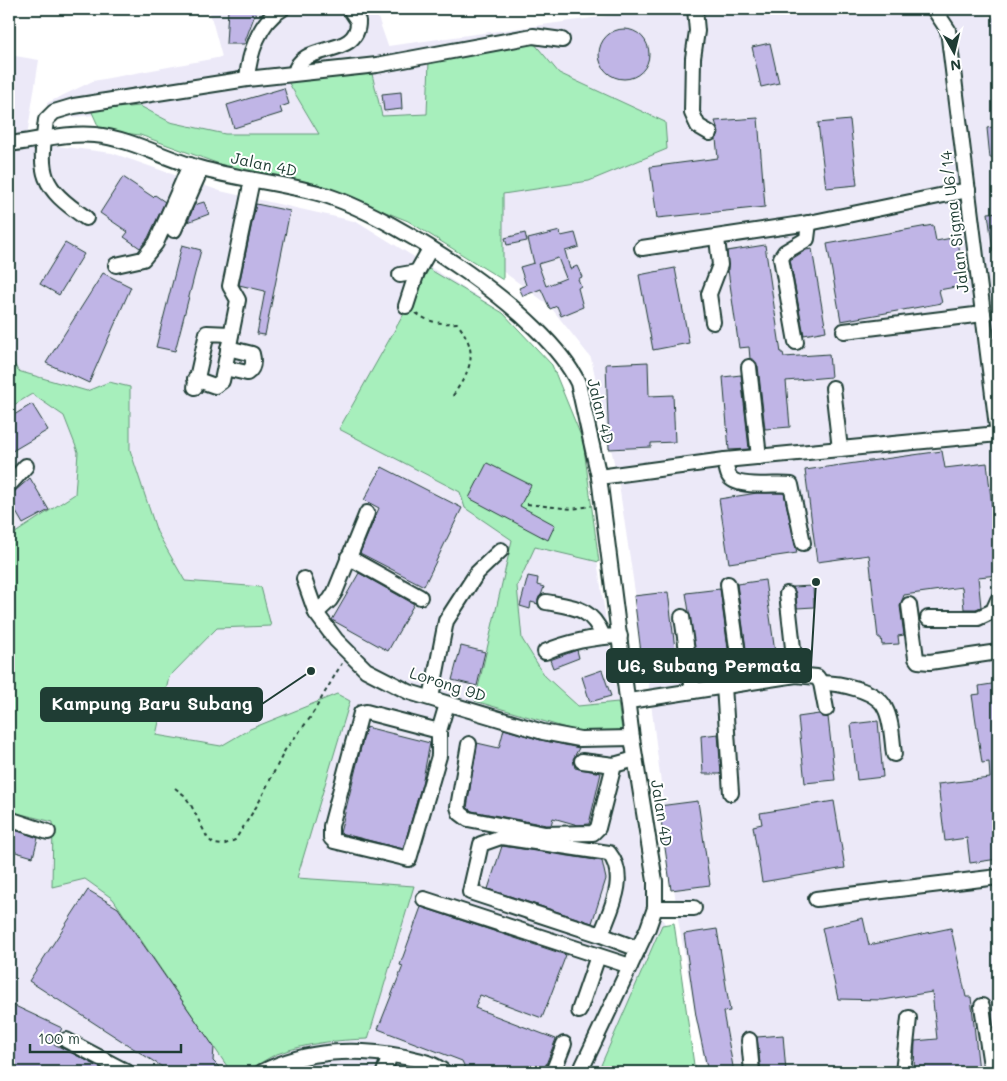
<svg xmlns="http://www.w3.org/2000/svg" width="1007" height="1081" viewBox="0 0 1007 1081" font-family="Mali,sans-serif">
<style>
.built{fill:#ece9f8}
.green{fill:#a7efbc;stroke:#639678}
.building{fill:#c0b5e6;stroke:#1f3d34;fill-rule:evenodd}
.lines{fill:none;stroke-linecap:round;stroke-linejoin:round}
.minor-casing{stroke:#1f3d34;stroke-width:18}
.path{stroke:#1f3d34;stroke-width:2;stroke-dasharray:4 4;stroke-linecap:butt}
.minor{stroke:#fff;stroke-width:14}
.labels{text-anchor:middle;stroke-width:4;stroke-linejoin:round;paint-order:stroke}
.street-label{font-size:16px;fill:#1f3d34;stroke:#fff}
.leader{fill:none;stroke:#1f3d34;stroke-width:2}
.callout-dot{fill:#1f3d34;stroke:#fff;stroke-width:2}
.callout{fill:#1f3d34;stroke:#1f3d34;stroke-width:2}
.callout-label{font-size:18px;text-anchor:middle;font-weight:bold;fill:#fff}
</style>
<rect width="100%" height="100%" fill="#fff"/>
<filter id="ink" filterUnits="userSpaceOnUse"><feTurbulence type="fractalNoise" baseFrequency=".02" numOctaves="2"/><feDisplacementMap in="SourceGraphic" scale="10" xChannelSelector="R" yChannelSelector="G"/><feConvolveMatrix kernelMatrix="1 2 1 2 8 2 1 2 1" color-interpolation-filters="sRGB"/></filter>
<g filter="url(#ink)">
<g class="built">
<path d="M209 9H375L388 46 658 9H961L965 12 998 18V1072H706L678 920 648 679 619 485 591 358 549 305 427 216 95 115 49 119 47 103 93 81 222 57Z"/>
<path d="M9 55 39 60 26 142 112 153 220 191 358 222 493 306 547 378 581 453 646 888 671 935 693 1072H9Z"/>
</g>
<g class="green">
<path d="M534 43 559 73 665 122 667 149 589 181 503 194V280L408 221 316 184 233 169 140 135 100 130 91 110 140 106 170 122 225 134H319L287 80 372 74 382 116 427 114 429 61Z"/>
<path d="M429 269 503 313 552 365 583 441 599 562 535 547 517 586 522 639 545 676 578 706 618 702 622 730 583 733 475 701 512 540 465 508 460 492 339 429Z"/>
<path d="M9 354 18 371 87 391 109 382 130 387V450L157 532 185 581 261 587 271 626 217 628 169 677 156 735 221 746 250 729 337 694 350 701 297 878 414 886 368 1039C336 1040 307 1043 277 1054 259 1062 252 1072 231 1072L113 899 85 879 52 887 53 822 9 811V537L75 494 78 452 64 416 32 394 9 408Z"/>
<path d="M674 923 695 1072H598L662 925Z"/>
</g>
<g class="building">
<path d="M228 9H257L244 44H226Z"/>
<circle cx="624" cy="54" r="25"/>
<path d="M770 43 779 83 761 87 752 47Z"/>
<path d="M284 88 289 104 280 107 282 113 234 128 227 105Z"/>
<path d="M401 92 402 109 384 111 382 94Z"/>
<path d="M758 118 765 207 657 218 650 167 718 158 716 139 719 133 715 121Z"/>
<path d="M850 120 857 185 826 188 818 123Z"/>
<path d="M998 126V157L990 158 987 128Z"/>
<path d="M123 177 153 197 155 195 165 202 148 238 140 248 124 237 128 232 100 213Z"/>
<path d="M204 202 209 214 188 222 194 205Z"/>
<path d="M256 204 290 211 265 335 257 334 265 291 239 285Z"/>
<path d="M998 212V250L993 251 988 213Z"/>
<path d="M933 225 936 241 957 237 966 285 939 290 942 303 841 321 827 244Z"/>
<path d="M560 231 561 236 575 233 579 247 565 251 570 269 577 266 582 277 578 279 581 286 578 288 583 307 561 316 557 306 550 309 541 289 523 296 519 288 526 285 520 267 534 263 528 239ZM558 258 566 278 546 286 538 264Z"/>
<path d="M525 233 527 241 507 245 505 238Z"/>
<path d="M65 243 84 254 59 295 40 284Z"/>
<path d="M182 245 201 250 175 351 156 347Z"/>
<path d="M765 245 781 353H783L784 357 829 354 831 377 786 381 790 427 765 429 758 366 750 359 749 347 739 348 728 270 727 251Z"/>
<path d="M812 249 826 331 804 335 790 260 806 250Z"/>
<path d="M675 268 689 343 653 350 639 275Z"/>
<path d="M103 273 131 287 89 383 46 363Z"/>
<path d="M648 362 649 396 673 395 675 442 651 443V447L609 449 606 364Z"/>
<path d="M741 375 749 449 729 450 723 377Z"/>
<path d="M32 404 48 430 9 453V418Z"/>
<path d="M942 451 945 468 987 463 996 543H998V575L978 577 981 607 976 609H964L962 587 904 595 900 606 904 635 898 636 899 644 882 645 881 638H878L869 555 817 562 805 470Z"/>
<path d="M487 463 531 485 520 506 555 525 548 540 469 498Z"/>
<path d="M382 467 462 508 424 586 360 553 379 508 364 500Z"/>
<path d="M30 478 49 510 23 524 9 500V494L15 491Z"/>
<path d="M757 493H784L797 553 729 563 719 499Z"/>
<path d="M359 573 414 604 388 651 332 620Z"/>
<path d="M528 576 538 578 537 585 544 587 538 604 531 602 530 609 520 606Z"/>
<path d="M765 580 776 660H773L774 667 749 670 737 584Z"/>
<path d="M813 586 814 607 797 608 796 593 792 587Z"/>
<path d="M720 589 730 664 726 665 727 671 699 674 686 593Z"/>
<path d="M668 592 678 673H676V678L648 681 647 676 644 677 634 596Z"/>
<path d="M461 646 485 652 477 686 452 680Z"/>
<path d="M577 650 579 658 553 668 550 660Z"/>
<path d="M602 670 611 696 590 702 582 677Z"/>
<path d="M998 683V859L970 863 967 838 945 841 938 784 990 778 989 762 982 763 972 695 980 694 979 686Z"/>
<path d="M819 714 828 717 835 780 805 783 798 717Z"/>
<path d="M878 721 883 777 857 780 851 724Z"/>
<path d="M366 727 430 743 422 784 403 849 340 833Z"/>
<path d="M504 729 541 740 579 748 573 759 575 768 601 773 589 824 578 825 553 818 551 825H546L472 811 467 808 477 743 499 748Z"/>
<path d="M718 734 721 774H703L701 736Z"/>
<path d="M698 801 710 885 671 890 659 806Z"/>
<path d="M834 801 845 868 762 882 753 826 762 824 760 813Z"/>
<path d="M9 828 38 838 33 857 9 850Z"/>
<path d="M502 846 602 861 606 879 592 923 488 889Z"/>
<path d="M88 890 118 908 214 1047 213 1061 224 1072H170L29 981Z"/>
<path d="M421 907 566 955 542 1018 480 995 475 1008 556 1039 543 1072H467L462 1061 378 1029 403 966 400 965Z"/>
<path d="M863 918 869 945 951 928 966 997H971L979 1071 914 1072 915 1041 937 1039 932 992 883 1000 838 999 822 928Z"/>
<path d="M717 929 730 1011 723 1012 734 1072H708L696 1016 684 934Z"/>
<path d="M13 1005 62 1028 54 1044 109 1072H9V1014Z"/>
<path d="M783 1035 786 1072H761L757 1037Z"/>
</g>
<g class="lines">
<g class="minor-casing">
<g id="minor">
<path d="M695 9 697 31 693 58 692 113 698 126 710 133"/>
<path d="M934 9 948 30 998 435"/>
<path d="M295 73C301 41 359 59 358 21L350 9"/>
<path d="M247 79C249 55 259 21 282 9"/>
<path d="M9 144C36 141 67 132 95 135 129 138 166 159 199 168 241 180 288 183 328 196 400 220 546 315 578 383L599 477 632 738 655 881V908L648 928 580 1072"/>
<path d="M86 218C40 186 39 175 46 120L54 112 74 106 247 79 377 65 533 36 562 40"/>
<path d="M174 230 201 169"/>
<path d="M642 248 809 223 968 190"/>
<path d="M116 265 143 259 156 243 190 165"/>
<path d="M400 275 417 272"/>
<path d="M406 306 417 272 430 249"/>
<path d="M713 322 709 294 720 265 717 238"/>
<path d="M844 331 983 314"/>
<path d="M796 342 781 258 785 252 807 239 809 223"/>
<path d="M749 367 759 457"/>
<path d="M225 368 247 373C254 368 254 362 252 354L228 348"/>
<path d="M195 379 215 386 222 381 238 300 230 286 252 180"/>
<path d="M195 387 207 333 230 334"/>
<path d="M833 388 840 449"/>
<path d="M725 460C726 465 727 472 729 476 736 489 777 483 791 485L803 543"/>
<path d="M599 477 725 460 998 434"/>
<path d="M9 485 26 466"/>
<path d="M348 557 420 597"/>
<path d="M304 579 316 613 336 640 366 670 409 692 543 732 580 739 632 738"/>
<path d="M728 584 742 683"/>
<path d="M787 594 796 675"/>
<path d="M546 602C574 607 591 607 603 636"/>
<path d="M909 605 916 658 918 661 930 662 998 652"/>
<path d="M316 613 330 600 335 592 367 513"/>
<path d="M682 617 693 691"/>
<path d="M928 618H978L993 611 998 600"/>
<path d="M545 652C570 641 593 637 620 636"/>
<path d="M821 683C839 683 877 690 885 708 892 721 892 740 894 754"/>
<path d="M724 686 731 793"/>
<path d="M431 698 446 621 477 573 501 550"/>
<path d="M629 701 796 675 817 677 821 683 826 709"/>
<path d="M439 731 366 712 361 713 331 826V838L334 841 409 859 439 756V731L447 704"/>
<path d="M469 744 458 807 460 813 468 819 545 834 593 833 598 828 614 765"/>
<path d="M582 761 614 765 635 759"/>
<path d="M9 819 48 832"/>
<path d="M424 899 630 966"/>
<path d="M816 899 998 877"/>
<path d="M655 908H694"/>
<path d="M601 935 470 892 481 844 501 837 609 853C629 878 610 910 601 935L638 949"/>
<path d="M982 1006 992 1072"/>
<path d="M579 1011 598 956"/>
<path d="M66 1040 127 1072"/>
<path d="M749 1040 752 1072"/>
<path d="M262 1072C308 1049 355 1048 405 1057 418 1060 434 1063 444 1072"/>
<path d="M384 1072 390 1055"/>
<path d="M553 1072 564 1044"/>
<path d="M903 1072 909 1018"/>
</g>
</g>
<g class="path">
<path d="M416 313C430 323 440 324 457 323 480 353 471 369 452 397"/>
<path d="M527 504 572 509 591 506"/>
<path d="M175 788 184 795 191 805 208 839 214 844 223 845 235 840 258 804 285 750 310 718 342 663"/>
</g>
<use href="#minor" class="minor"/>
</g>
</g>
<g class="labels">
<g class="street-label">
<text transform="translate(264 164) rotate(12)" y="6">Jalan 4D</text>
<text transform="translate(954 222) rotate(-97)" y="6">Jalan Sigma U6/14</text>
<text transform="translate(601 411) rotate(76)" y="6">Jalan 4D</text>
<text transform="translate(448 684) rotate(18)" y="6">Lorong 9D</text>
<text transform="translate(662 813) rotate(81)" y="6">Jalan 4D</text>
</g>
</g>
<path class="leader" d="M816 582L811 666M311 671L262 704"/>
<g class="callout-dot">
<circle cx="816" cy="582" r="5"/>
<circle cx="311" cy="671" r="5"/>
</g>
<g class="callout">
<rect x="607" y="649" width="204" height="33" rx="5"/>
<rect x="41" y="688" width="221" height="33" rx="5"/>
</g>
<g class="callout-label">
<text x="709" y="672">U6, Subang Permata</text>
<text x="152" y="710">Kampung Baru Subang</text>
</g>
<rect width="1007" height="1081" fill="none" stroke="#fff" stroke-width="30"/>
<rect x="15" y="15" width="977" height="1051" fill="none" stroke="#1f3d34" stroke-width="2" filter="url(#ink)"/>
<g transform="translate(954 52) rotate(172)" stroke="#ffffff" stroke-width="4" paint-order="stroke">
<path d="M0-4L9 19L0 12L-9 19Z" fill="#1f3d34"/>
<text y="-8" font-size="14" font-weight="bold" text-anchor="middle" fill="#1f3d34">N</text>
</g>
<path d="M30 1044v8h151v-8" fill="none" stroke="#1f3d34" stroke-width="2.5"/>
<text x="38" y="1044" font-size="15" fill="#1f3d34" stroke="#ffffff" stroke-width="4" paint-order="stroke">100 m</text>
</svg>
